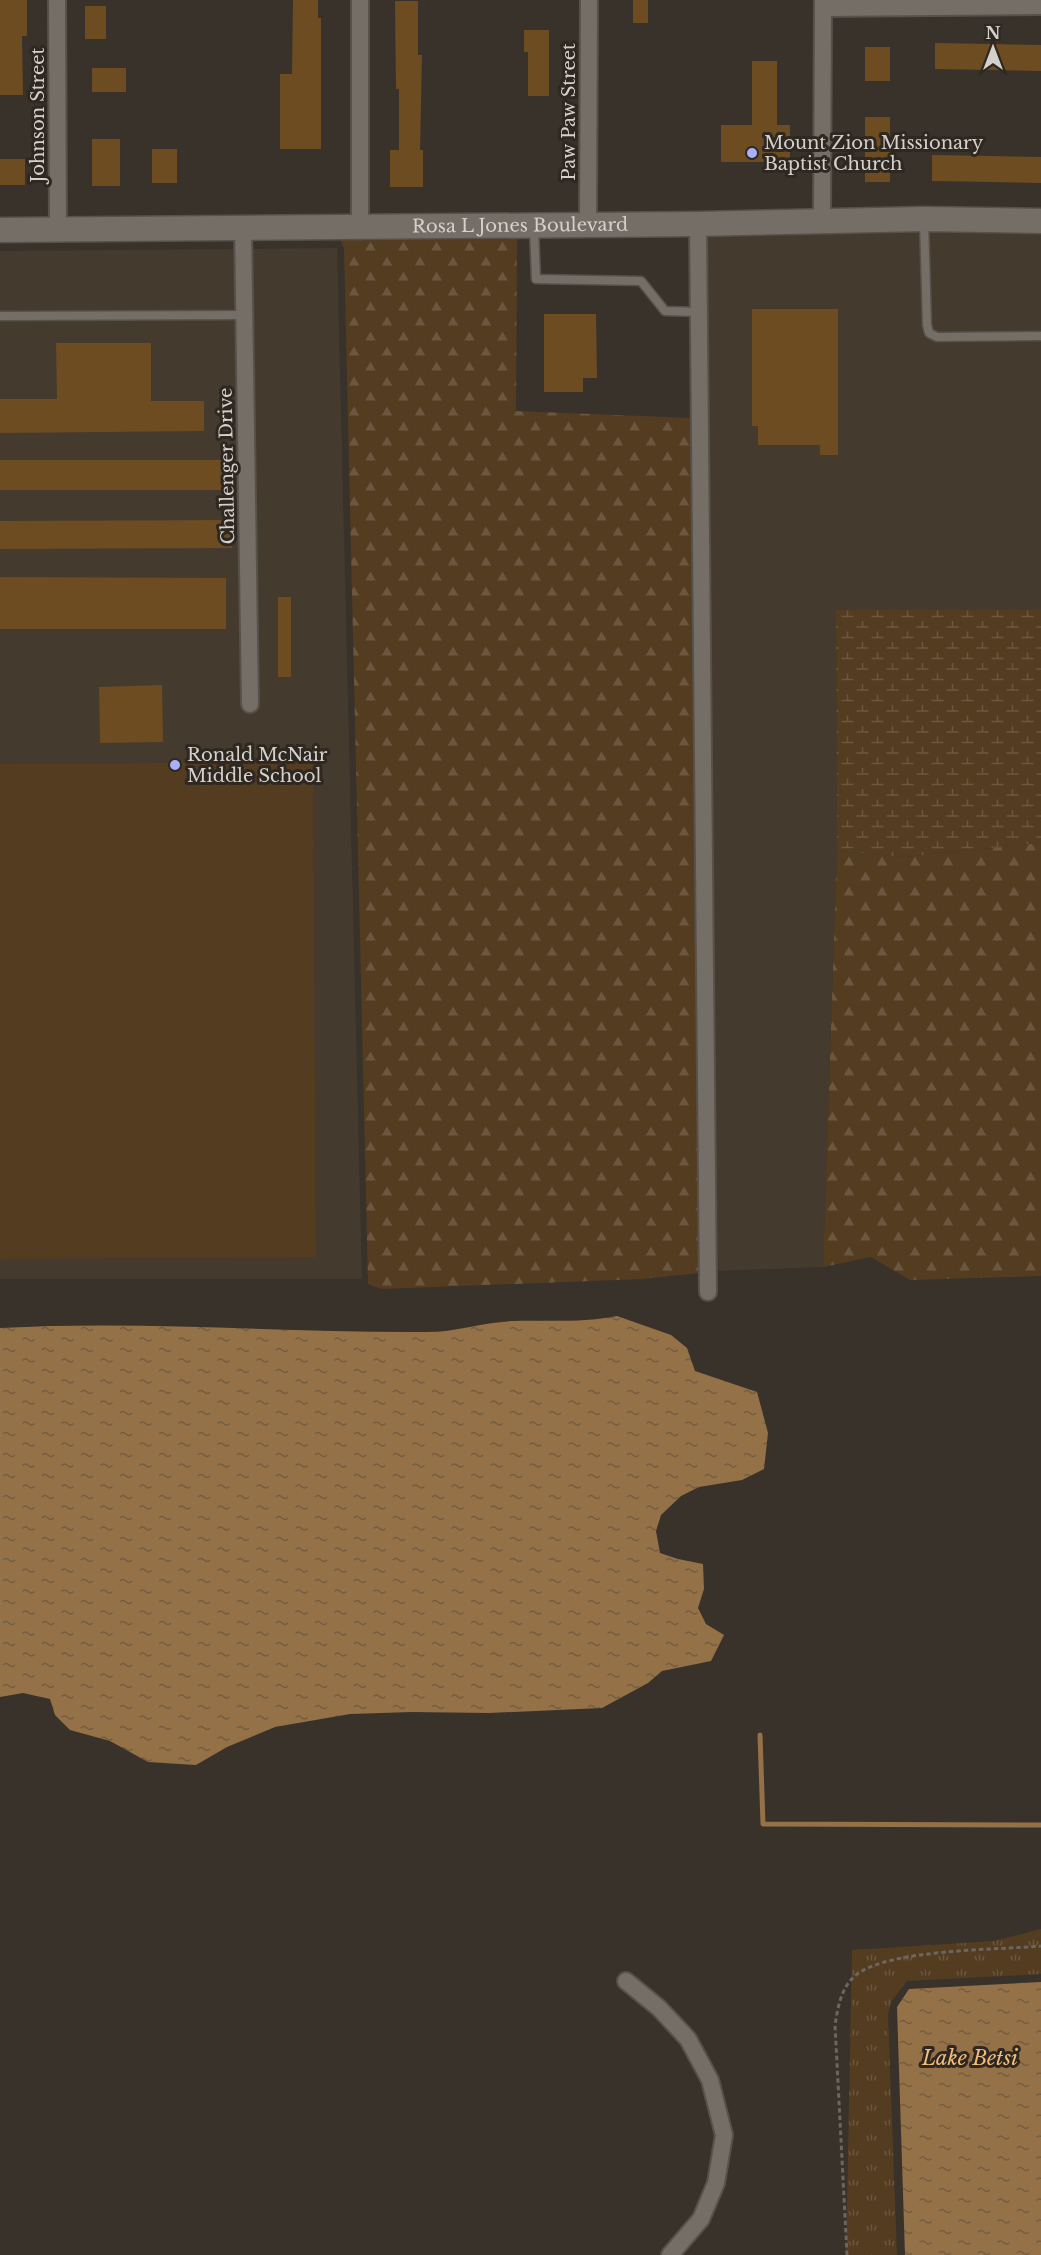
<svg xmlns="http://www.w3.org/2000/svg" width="1041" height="2255" viewBox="0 0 1041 2255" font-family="'Libre Baskerville',serif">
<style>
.built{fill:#453a2e}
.grass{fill:url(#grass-tufts)}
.forest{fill:url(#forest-firs)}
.wetland{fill:url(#wetland-marsh)}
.green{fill:#533c20}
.water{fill:url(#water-ripples)}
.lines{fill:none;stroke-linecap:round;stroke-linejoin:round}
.stream{stroke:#947147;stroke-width:5}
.building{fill:#6d4c22}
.lane-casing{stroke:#56514a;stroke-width:11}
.street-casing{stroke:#56514a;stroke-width:20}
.secondary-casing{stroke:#56514a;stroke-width:27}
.path{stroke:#6b665f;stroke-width:3;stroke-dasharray:4.5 3;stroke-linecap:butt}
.lane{stroke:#756e66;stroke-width:8}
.street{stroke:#756e66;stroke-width:16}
.secondary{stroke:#756e66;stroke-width:24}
.poi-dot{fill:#aaaffb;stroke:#2e2821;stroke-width:2}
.labels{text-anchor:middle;stroke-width:6;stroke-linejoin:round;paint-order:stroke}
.street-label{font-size:18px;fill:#d4d0cc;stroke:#2e2821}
.poi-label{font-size:18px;fill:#d4d0cc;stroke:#2e2821;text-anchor:start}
.water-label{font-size:20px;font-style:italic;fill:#f2bc7b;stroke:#2e2821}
</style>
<defs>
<pattern id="grass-tufts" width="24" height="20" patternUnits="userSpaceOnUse" patternTransform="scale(1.5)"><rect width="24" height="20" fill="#533c20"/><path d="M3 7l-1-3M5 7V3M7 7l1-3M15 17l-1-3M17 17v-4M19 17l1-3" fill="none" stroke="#6b573f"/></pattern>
<pattern id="forest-firs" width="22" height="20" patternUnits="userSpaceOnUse" patternTransform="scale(1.5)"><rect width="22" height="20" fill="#533c20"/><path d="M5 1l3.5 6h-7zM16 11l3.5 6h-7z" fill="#6b573f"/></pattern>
<pattern id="wetland-marsh" width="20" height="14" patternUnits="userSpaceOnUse" patternTransform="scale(1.5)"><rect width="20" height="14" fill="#533c20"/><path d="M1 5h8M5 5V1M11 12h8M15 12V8" fill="none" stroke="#6b573f"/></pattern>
<pattern id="water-ripples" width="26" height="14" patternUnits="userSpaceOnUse" patternTransform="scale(1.5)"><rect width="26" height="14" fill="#947147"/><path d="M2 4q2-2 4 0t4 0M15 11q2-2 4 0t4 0" fill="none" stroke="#725d43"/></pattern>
</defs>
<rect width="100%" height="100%" fill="#38322b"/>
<g class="built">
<path d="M924 229 1041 231V610H836L837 851 823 1267 717 1271 707 233Z"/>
<path d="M337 248 362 1279H0V251Z"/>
</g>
<path class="grass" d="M1041 1929V1974L907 1981 891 2002 888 2015 897 2255H846L852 1950 994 1941Z"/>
<g class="forest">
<path d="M517 239 516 411 691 418 699 1273 642 1279 382 1289 368 1284 344 248 340 240Z"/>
<path d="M1041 843V1276L910 1280 871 1257 823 1267 837 851 903 857Z"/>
</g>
<path class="wetland" d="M836 610H1041V843L903 857 837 851Z"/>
<path class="green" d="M313 762 316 1257 0 1259V764Z"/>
<g class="water">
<path d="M617 1316 671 1335 687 1348 695 1371 757 1392 768 1433 764 1469 742 1480 699 1487 681 1496 661 1515 656 1531 660 1553 678 1559 703 1564 704 1589 698 1608 706 1624 724 1635 711 1661 662 1671 648 1683 602 1708 489 1713 412 1712 350 1714 275 1727 227 1747 196 1765 148 1762 110 1741 70 1730 55 1715 50 1699 23 1693 0 1697V1328C143 1320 285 1333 427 1332 456 1332 484 1322 513 1321 549 1320 582 1323 617 1316Z"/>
<path d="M1041 1982V2255H905L897 2007 909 1989Z"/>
</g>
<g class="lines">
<path class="stream" d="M760 1735 763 1824 1041 1825"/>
</g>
<g class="building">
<path d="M0 0H27V36H22L23 95H0Z"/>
<path d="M293 0H318V18H321V149H280V74H292Z"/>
<rect x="633" y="0" width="15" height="23"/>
<path d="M395 1H418V55H422L420 150H423V187H390V150H399V89H396Z"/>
<rect x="85" y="6" width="21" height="33"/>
<path d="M524 30H549V96H528V52H524Z"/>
<path d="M935 43 1041 45V71L935 69Z"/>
<rect x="865" y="47" width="25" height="34"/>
<path d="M752 61H777V125H790V162H721V125H752Z"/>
<rect x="92" y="68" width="34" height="24"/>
<rect x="865" y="117" width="25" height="65"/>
<rect x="92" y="139" width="28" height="47"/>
<rect x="152" y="149" width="25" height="34"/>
<path d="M932 155 1041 157V183L932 181Z"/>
<rect x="0" y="159" width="25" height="26"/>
<path d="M752 309H838V455H820V445H758V426H752Z"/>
<path d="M544 314H596L597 378H583V392H544Z"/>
<path d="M56 343H151V401H204V431L0 433V399H57Z"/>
<rect x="0" y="460" width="229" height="30"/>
<path d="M232 520V548L0 549V521Z"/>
<path d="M0 577 226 578V629H0Z"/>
<rect x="278" y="597" width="13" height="80"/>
<path d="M162 685 163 742 100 743 99 687Z"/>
</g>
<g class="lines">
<g class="lane-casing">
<g id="lane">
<path d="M924 220 927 325 929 333 937 337 1041 336"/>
<path d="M534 228 536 279 641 281 665 311 699 312"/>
<path d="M0 316 244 315"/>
</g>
</g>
<g class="street-casing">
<g id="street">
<path d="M57 0 58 230"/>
<path d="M360 0V225"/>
<path d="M823 8 1041 6"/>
<path d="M822 221 823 0"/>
<path d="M588 224 589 0"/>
<path d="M698 224 708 1292"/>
<path d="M243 227 250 704"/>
<path d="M626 1981 659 2008 688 2039 710 2080 724 2135 716 2183 701 2219 670 2255"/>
</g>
</g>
<g class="secondary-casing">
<g id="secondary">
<path id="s1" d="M0 230 698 224 924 219 1041 221"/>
</g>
</g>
<path class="path" d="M847 2255 835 2025C838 2007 841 1987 856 1975 888 1949 997 1950 1041 1946"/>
<use href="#lane" class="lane"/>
<use href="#street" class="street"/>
<use href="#secondary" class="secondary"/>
</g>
<g class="poi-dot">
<circle cx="752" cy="153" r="6"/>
<circle cx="175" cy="765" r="6"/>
</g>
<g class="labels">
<g class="street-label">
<text transform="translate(569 112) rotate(-90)" y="6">Paw Paw Street</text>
<text transform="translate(38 115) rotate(-90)" y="6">Johnson Street</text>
<text dy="6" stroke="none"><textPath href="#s1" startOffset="520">Rosa L Jones Boulevard</textPath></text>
<text transform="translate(227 466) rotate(-91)" y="6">Challenger Drive</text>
</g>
<g class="poi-label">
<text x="764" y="149">Mount Zion Missionary<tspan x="764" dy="21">Baptist Church</tspan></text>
<text x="187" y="761">Ronald McNair<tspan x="187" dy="21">Middle School</tspan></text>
</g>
<g class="water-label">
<text x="970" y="2065">Lake Betsi</text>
</g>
</g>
<g transform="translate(993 48)" stroke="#2e2821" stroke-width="4.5" paint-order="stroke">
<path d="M0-4.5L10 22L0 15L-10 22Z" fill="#d4d0cc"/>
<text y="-9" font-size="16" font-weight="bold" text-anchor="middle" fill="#d4d0cc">N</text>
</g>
</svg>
